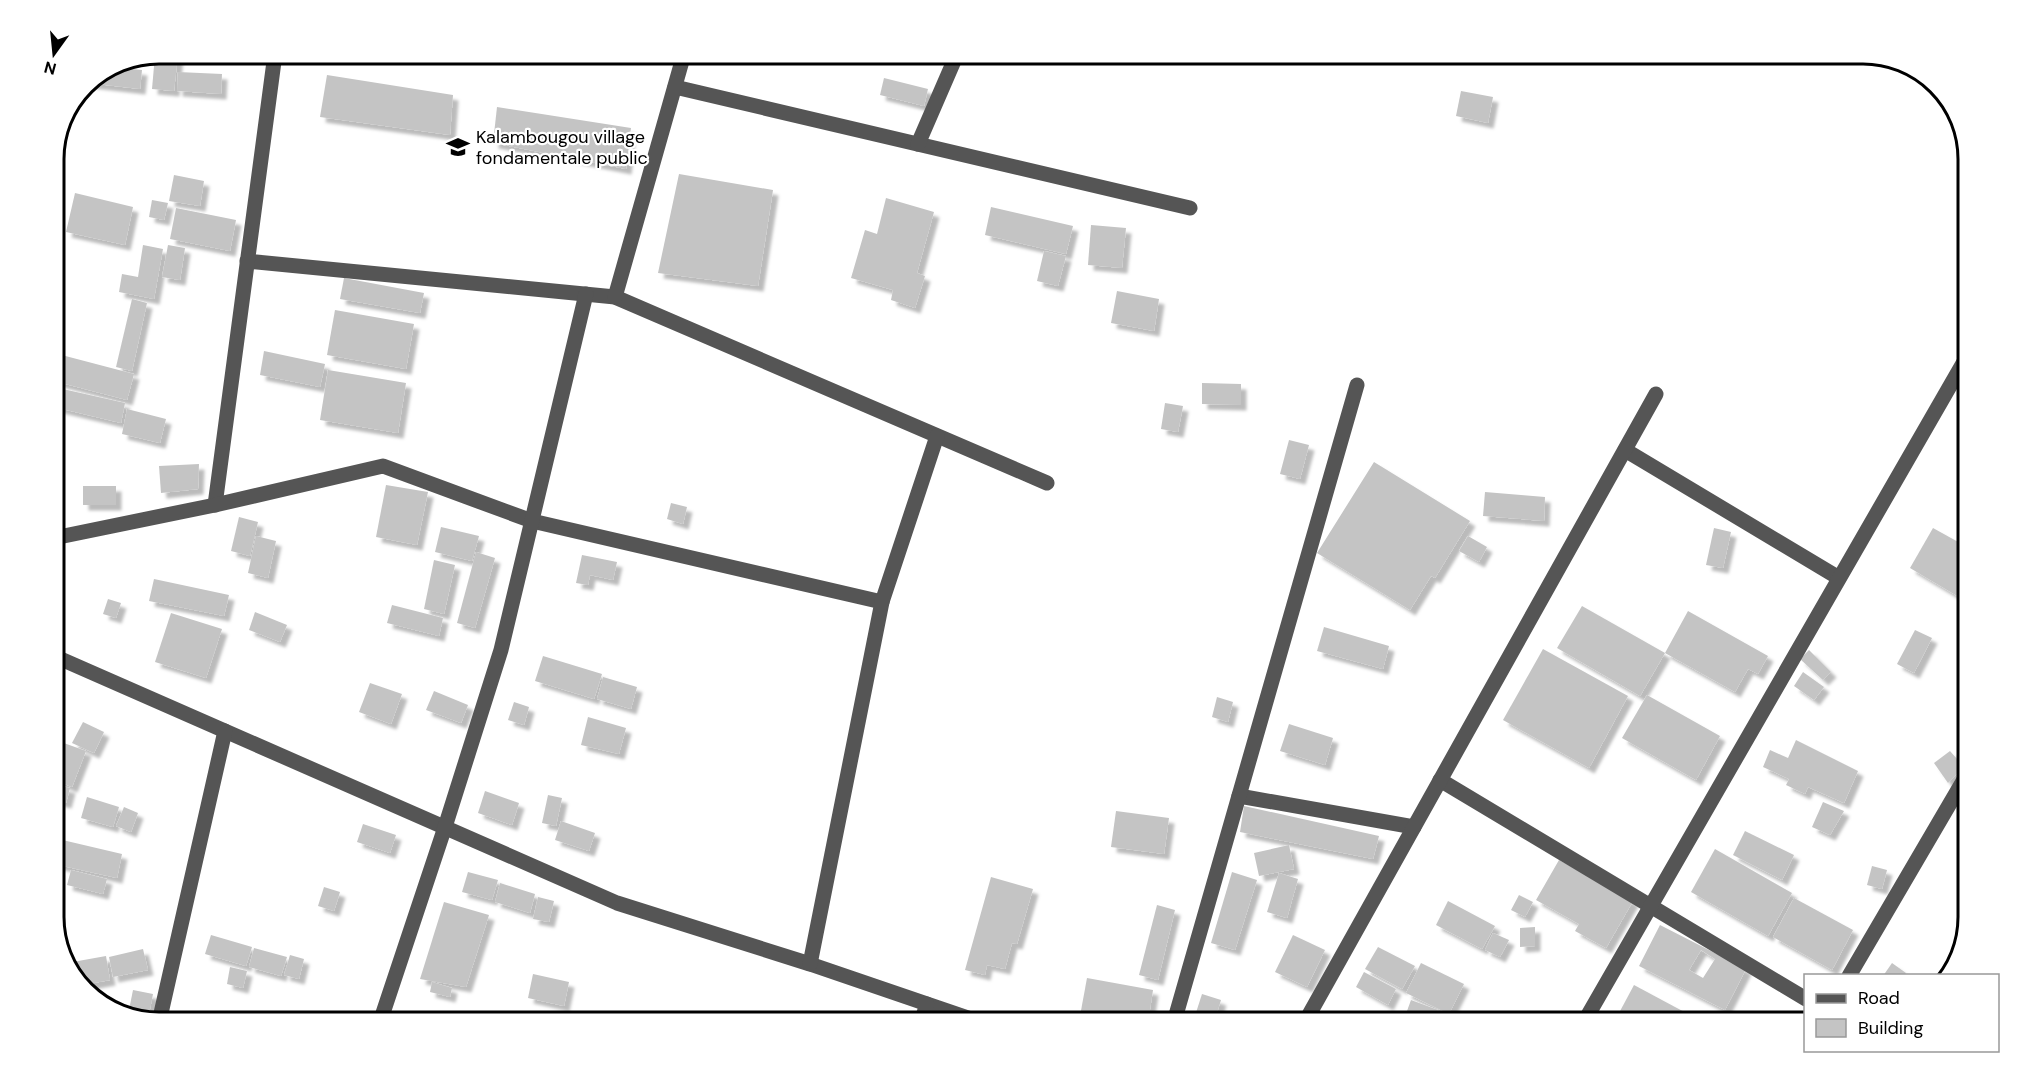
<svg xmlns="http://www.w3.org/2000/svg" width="2023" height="1076" viewBox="0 0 2023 1076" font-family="'DM Sans',sans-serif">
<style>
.building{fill:#c4c4c4;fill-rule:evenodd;filter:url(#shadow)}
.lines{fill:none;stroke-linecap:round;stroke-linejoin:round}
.minor{stroke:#555;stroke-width:15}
.labels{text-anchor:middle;stroke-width:4.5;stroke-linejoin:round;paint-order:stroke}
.poi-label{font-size:18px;fill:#000;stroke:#fff;text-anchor:start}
.rim{fill:none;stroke:#000;stroke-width:3}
</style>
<defs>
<filter id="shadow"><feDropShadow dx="5.5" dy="5.5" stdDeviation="1.5" flood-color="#0004"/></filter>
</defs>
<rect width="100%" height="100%" fill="#fff"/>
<g class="building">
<path d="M159 54H178L174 91 152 89 155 55Z"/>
<path d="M112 67 142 70 140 89 88 83Z"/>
<path d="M178 72 222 74 221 94 177 91Z"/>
<path d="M327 75 453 95 450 135 320 117Z"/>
<path d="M884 78 928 89 924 106 880 95Z"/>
<path d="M1461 91 1493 97 1488 123 1456 116Z"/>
<path d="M497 107 631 128 626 169 493 143Z"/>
<path d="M679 174 773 190 758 286 658 273Z"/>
<path d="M174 175 204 181 200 206 169 201Z"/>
<path d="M75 193 133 207 125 245 66 232Z"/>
<path d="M886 198 934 212 917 273 925 276 915 308 891 300 893 290 851 278 865 230 877 234Z"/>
<path d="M152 200 168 203 164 220 149 217Z"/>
<path d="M991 207 1073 226 1066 254 985 235Z"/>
<path d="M176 208 236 220 230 251 170 239Z"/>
<path d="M1091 225 1126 228 1122 268 1088 265Z"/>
<path d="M143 245 163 249 154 299 119 292 122 274 138 277Z"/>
<path d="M168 245 185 248 180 280 162 277Z"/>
<path d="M1044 251 1066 256 1058 286 1037 281Z"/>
<path d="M344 278 424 293 420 313 340 299Z"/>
<path d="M1117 291 1159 299 1154 331 1111 323Z"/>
<path d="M132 299 147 303 132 371 116 367Z"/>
<path d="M335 310 414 324 406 369 327 355Z"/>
<path d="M264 351 325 364 320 387 260 375Z"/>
<path d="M54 353 134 374 127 400 54 381Z"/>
<path d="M328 370 406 383 398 433 320 420Z"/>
<path d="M1202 383 1241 384V405L1202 404Z"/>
<path d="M54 387 125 403 121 423 54 407Z"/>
<path d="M1165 403 1183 406 1178 432 1161 429Z"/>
<path d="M127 409 166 419 160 443 122 434Z"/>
<path d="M1289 440 1309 445 1300 479 1280 474Z"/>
<path d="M1374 462 1470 521 1435 578 1431 576 1410 610 1317 553Z"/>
<path d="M199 464 198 489 161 493 159 466Z"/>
<path d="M386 485 428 492 417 545 376 537Z"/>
<rect x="83" y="486" width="33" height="19"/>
<path d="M1485 492 1545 497 1544 521 1483 516Z"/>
<path d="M671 503 687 507 683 524 667 519Z"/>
<path d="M239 517 258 522 250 556 231 551Z"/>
<path d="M441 527 479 536 472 561 435 552Z"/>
<path d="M1714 528 1731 532 1723 568 1706 565Z"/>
<path d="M1933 528 1969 548V581L1959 597 1910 568Z"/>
<path d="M256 536 276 541 268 578 248 573Z"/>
<path d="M1468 536 1487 547 1479 562 1459 551Z"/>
<path d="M476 552 495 558 475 628 457 623Z"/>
<path d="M582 555 617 562 613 580 590 575 588 585 576 583Z"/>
<path d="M434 560 455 565 444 614 424 609Z"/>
<path d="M154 579 229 595 224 616 149 601Z"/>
<path d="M108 599 121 603 116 618 103 614Z"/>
<path d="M392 605 443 618 439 636 387 623Z"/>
<path d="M1582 606 1665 653 1640 696 1557 648Z"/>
<path d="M1688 611 1768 656 1758 674 1748 669 1735 692 1665 653Z"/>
<path d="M255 612 287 625 280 642 249 630Z"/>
<path d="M171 613 222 629 206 678 155 662Z"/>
<path d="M1324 627 1389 646 1383 669 1317 651Z"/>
<path d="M1915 630 1932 638 1914 673 1897 664Z"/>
<path d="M1543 649 1628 696 1589 768 1503 720Z"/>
<path d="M1809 650 1831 672 1823 680 1800 659Z"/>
<path d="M543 656 602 674 594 699 535 681Z"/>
<path d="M1803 672 1824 687 1814 700 1794 686Z"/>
<path d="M603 677 637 687 631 709 597 699Z"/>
<path d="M370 683 402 694 391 724 359 712Z"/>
<path d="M434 691 468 705 461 723 426 710Z"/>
<path d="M1647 695 1720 736 1696 780 1622 738Z"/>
<path d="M1217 697 1233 702 1228 722 1212 717Z"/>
<path d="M514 702 529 707 524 725 508 720Z"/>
<path d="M588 717 626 728 619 754 581 745Z"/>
<path d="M83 722 104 732 94 753 72 743Z"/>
<path d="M1289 724 1333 738 1325 765 1280 751Z"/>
<path d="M1796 740 1858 771 1844 803 1808 787 1805 794 1786 785 1789 779 1763 767 1770 750 1788 758Z"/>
<path d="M61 742 86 751 72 787 54 780V759Z"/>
<path d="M1950 751 1964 767 1948 783 1934 763Z"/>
<path d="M54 784 70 788 66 803 54 800Z"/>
<path d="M485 791 519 803 512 825 478 813Z"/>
<path d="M548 795 562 798 556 826 542 823Z"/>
<path d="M87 797 119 807 113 827 81 818Z"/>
<path d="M1823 802 1844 811 1830 835 1812 827Z"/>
<path d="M1244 806 1379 836 1373 859 1240 832Z"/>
<path d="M124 807 138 813 131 832 116 826Z"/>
<path d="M1116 811 1169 818 1164 854 1111 847Z"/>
<path d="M561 821 595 833 589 851 555 840Z"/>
<path d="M363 824 396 835 390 853 357 842Z"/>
<path d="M1745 831 1794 855 1782 880 1733 855Z"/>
<path d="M54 838 122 854 117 878 54 864Z"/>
<path d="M1289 845 1294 869 1259 876 1254 853Z"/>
<path d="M1715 849 1792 893 1768 936 1691 892Z"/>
<path d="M1559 860 1633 901 1606 948 1575 931 1579 924 1536 900Z"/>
<path d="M1872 866 1887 870 1882 889 1867 885Z"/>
<path d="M71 870 107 879 103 894 67 885Z"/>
<path d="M468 872 498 880 492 900 462 892Z"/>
<path d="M1232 872 1257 880 1235 950 1211 943Z"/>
<path d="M1279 873 1298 879 1287 918 1267 912Z"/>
<path d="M991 877 1033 889 1017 944 1012 943 1005 969 987 965 985 975 965 970Z"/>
<path d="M500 883 535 894 530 913 495 902Z"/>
<path d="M324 887 340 892 334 911 318 906Z"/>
<path d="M1519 895 1533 902 1525 917 1511 910Z"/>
<path d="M538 897 554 901 549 922 533 919Z"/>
<path d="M1794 898 1853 930 1832 970 1773 937Z"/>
<path d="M1448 901 1495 926 1482 949 1436 925Z"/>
<path d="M444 902 489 915 466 987 420 979Z"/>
<path d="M1157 905 1175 910 1158 980 1139 975Z"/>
<path d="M1660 925 1746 969 1725 1010 1639 966ZM1701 950 1715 959 1703 978 1689 970Z"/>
<path d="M1535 927V946L1520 947V928Z"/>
<path d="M1493 933 1509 940 1500 957 1485 950Z"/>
<path d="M211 935 252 947 246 966 205 954Z"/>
<path d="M1293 935 1325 950 1307 987 1275 972Z"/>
<path d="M1378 947 1415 966 1402 989 1365 969Z"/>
<path d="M254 948 287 957 281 976 249 967Z"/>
<path d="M143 949 148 970 113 977 109 957Z"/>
<path d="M290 955 304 959 299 979 284 975Z"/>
<path d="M106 956 110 980 83 985 72 975 67 963Z"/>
<path d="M1421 963 1464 984 1449 1014 1406 993Z"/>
<path d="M1892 963 1906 973 1904 976H1883Z"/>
<path d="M230 967 247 971 243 988 227 984Z"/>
<path d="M1364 972 1396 989 1388 1005 1356 987Z"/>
<path d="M533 974 569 982 564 1006 528 998Z"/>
<path d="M1087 978 1153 990 1148 1022H1117L1080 1016Z"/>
<path d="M432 982 452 988 450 997 430 992Z"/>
<path d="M1634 985 1703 1022H1636L1619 1013Z"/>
<path d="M133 990 153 994 148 1019 128 1015Z"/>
<path d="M1202 994 1221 1000 1214 1022H1193Z"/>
<path d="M1411 1000 1438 1010 1433 1022H1403Z"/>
</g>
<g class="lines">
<g class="minor">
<path d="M675 87 1190 208"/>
<path d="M918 144 957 54"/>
<path d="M247 261 615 297 1047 483"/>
<path d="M615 297 684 54"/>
<path d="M1625 450 1839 578"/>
<path d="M215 505 275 54"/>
<path d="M54 538 215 505 383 466 532 521 882 602"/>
<path d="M54 656 617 903 810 964 980 1022"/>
<path d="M1440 780 1806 999"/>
<path d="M1239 796 1414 827"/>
<path d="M810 964 882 602 937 436"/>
<path d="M1849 976 1969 771"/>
<path d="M159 1022 225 731"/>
<path d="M380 1022 445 827 501 650 586 294"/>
<path d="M921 1022 927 1004"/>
<path d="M1174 1022 1357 385"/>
<path d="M1305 1022 1656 394"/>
<path d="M1584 1022 1969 353"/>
</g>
</g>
<defs>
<g id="school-bare" transform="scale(1.8)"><path d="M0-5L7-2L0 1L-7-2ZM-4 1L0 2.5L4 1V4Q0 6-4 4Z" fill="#000" stroke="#fff" stroke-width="2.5" paint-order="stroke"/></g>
</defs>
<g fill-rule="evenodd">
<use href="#school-bare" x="458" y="147"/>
</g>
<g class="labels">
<g class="poi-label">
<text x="476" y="143">Kalambougou village<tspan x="476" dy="21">fondamentale public</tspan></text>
</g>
</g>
<path d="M0 0H2023V1076H0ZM159 64H1863A95 95 0 0 1 1958 159V917A95 95 0 0 1 1863 1012H159A95 95 0 0 1 64 917V159A95 95 0 0 1 159 64Z" fill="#fff" fill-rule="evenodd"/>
<path class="rim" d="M159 64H1863A95 95 0 0 1 1958 159V917A95 95 0 0 1 1863 1012H159A95 95 0 0 1 64 917V159A95 95 0 0 1 159 64Z"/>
<rect x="1804" y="974" width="195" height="78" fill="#ffffff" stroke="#999999" stroke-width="1.5"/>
<rect x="1816" y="994" width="30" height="9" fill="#555555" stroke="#999999" stroke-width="1.5"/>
<text x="1858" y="1004" font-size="18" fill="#000000">Road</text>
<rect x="1816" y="1019" width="30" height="18" fill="#c4c4c4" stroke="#999999" stroke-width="1.5"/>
<text x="1858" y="1034" font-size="18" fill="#000000">Building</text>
<g transform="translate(54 54) rotate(195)" stroke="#ffffff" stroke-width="4.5" paint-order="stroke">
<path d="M0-4.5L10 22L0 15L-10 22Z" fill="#000000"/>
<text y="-9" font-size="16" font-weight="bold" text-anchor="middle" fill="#000000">N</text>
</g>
</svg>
